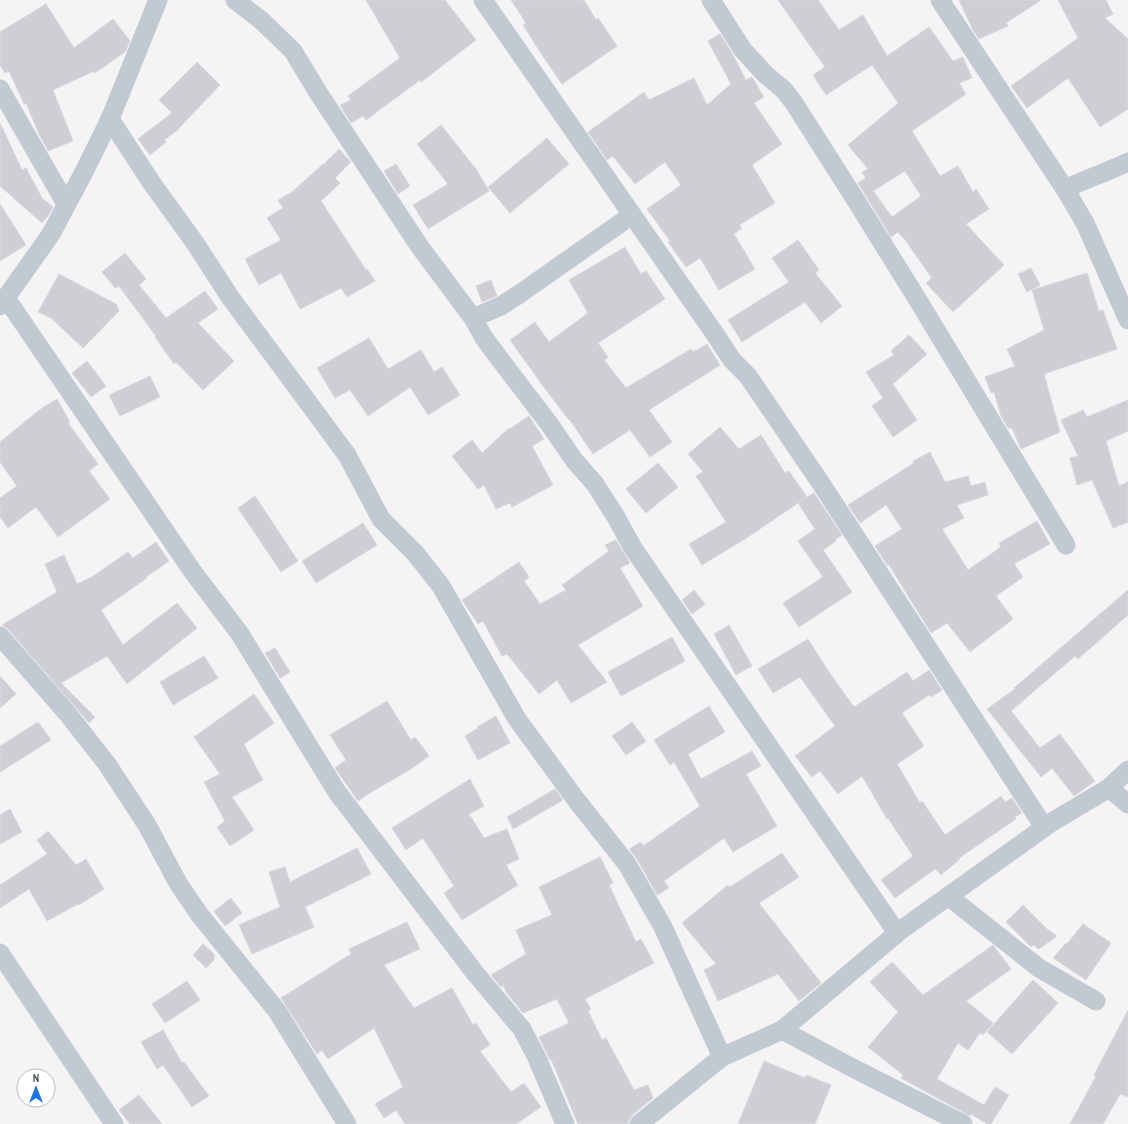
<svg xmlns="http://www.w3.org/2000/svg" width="1128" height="1124" viewBox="0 0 1128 1124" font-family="'Archivo Narrow',sans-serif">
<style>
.building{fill:#cdcfd5;stroke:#d7d9de;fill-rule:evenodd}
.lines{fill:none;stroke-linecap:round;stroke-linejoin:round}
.minor{stroke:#c1cad2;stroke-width:19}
</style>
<rect width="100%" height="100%" fill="#f5f3f3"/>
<g class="building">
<path d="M366 0H445L476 40 421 82 420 80 366 120 363 116 351 123 340 105 351 100 348 96 400 58Z"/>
<path d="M511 0H584L596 20 598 18 617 46 562 84 542 55 523 25 526 23Z"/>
<path d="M778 0H818L839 30 863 15 887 56 929 27 953 61 963 57 972 78 959 83 966 94 912 131 940 176 958 166 973 192 976 189 989 209 966 224 1004 265 953 312 926 283 932 278 903 237V238L898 232 891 237 858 183 866 178 862 172 868 169 848 145 897 104 898 103 872 65 826 95 813 75 825 67ZM905 171 921 196 892 217 873 191Z"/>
<path d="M959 0H1041L1006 23 1008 26 979 39 973 30Z"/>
<path d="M1058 0H1106L1113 14 1105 18 1128 39V109L1100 127 1068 78 1027 108 1011 86 1078 38Z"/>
<path d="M46 4 74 48 113 19 130 41 125 52 95 73 94 71 53 90 73 141 48 151 39 134 26 103 24 104 9 71 5 73 0 65V32Z"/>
<path d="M720 34 731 51 746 80 752 77 764 97 754 103 782 144 752 165 775 203 739 225 742 228 734 234 755 269 719 290 700 258 686 267 668 242 670 241 647 209 681 185 665 162 635 184 613 156 607 160 588 132 644 92 649 100 694 78 707 105 731 84 708 41Z"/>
<path d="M197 62 220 85 179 128V129L164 140 166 142 150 155 138 139 172 113 159 100Z"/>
<path d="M0 123 22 170 26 168 42 198 53 207 48 216 42 223 0 186Z"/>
<path d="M441 125 476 169 489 191 428 229 413 205 448 184 417 144Z"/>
<path d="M547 138 569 164 510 213 488 187Z"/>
<path d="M339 149 351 162 335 178 340 183 321 201 366 270 367 269 375 281 347 297 341 288 300 309 281 273 259 285 245 259 281 240 267 218 283 208 278 200 292 192 323 164V165Z"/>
<path d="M396 164 410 186 398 194 384 171Z"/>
<path d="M0 204 26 245 0 261Z"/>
<path d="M798 240 819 270 815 273 842 306 821 323 805 302 742 342 728 320 789 282 772 258Z"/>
<path d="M625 247 641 274 646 271 665 299 598 343 608 357 604 360 626 388 691 349 693 352 707 344 720 365 649 410 672 442 650 457 630 430 593 454 570 420H569L546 390 510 340 535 322 549 342 588 313 569 280Z"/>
<path d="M125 253 146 279 139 285 166 318 205 291 218 309 198 323 234 361 203 390 176 362 174 364 155 337 156 336 119 286 115 288 102 272Z"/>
<path d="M1031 268 1040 285 1027 292 1018 274Z"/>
<path d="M1087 273 1099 311 1103 310 1117 349 1044 374 1060 432 1021 449 1012 428H1008L1001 416 994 392 991 393 985 377 1015 366 1007 349 1044 330 1032 290Z"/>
<path d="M59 274 116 304 119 311 83 348 51 318 38 312Z"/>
<path d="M491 280 497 296 482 302 476 286Z"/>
<path d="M909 335 927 354 893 384 917 420 893 437 872 406 883 398 866 372 894 355 891 351Z"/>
<path d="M369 338 388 369 421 350 434 372 442 367 460 395 428 415 410 387 368 416 350 390 335 398 317 368Z"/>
<path d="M87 361 106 386 91 397 72 373Z"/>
<path d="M150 376 160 397 120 416 109 395Z"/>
<path d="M57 399 70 422 68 423 98 464 89 471 110 499 58 537 36 507 8 528 0 517V498L17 486 0 462V442L42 408Z"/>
<path d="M1128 400V431L1106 441 1119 486 1128 482V522L1113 528 1092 480 1077 485 1070 458 1078 456 1061 420 1083 410 1087 417Z"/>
<path d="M529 416 544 439 532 446 553 485 512 507 510 503 496 509 484 485 478 489 452 456 472 440 482 453 509 428 510 429Z"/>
<path d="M720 427 739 449 761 435 785 473 789 471 807 497 745 539 702 565 689 544 726 522 696 476 703 472 688 454Z"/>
<path d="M930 452 945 482 968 476 971 486 985 482 988 495 957 505 964 518 942 529 968 570 1001 547 999 543 1037 521 1050 544 1014 564 1023 577 996 596 1013 619 970 652 947 623 931 633 889 565H887L875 546 902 529 886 505 860 523 848 505 914 463 913 461Z"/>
<path d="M658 463 678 487 646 513 626 489Z"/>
<path d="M814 493 842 535 835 540 836 541 823 550 852 592 799 627 783 603 823 577 798 541 815 529 798 503Z"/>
<path d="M255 496 298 561 281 572 238 508Z"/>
<path d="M363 523 377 545 316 583 302 561Z"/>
<path d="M616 540 630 563 620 568 643 606 578 645 607 682 571 703 557 680 539 694 507 654 502 656 483 621 478 624 462 600 519 562 529 577 524 581 540 604 566 590 562 585 609 551 605 545Z"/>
<path d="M156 542 169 561 146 577 147 578 101 610 123 645 177 603 197 628 127 684 107 656 61 683 95 717 89 723 8 629 2 625 57 592 45 564 64 555 77 584 92 577 128 552 133 558Z"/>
<path d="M694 590 705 604 692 614 682 600Z"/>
<path d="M1128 590V615L1078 659 1075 656 1011 711 1040 748 1060 734 1095 781 1074 796 1052 768 1041 777 987 709 1015 689 1014 688Z"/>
<path d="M729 625 752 666 736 675 714 634Z"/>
<path d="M672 637 685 661 621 696 608 672Z"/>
<path d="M808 639 829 672 854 707 907 672 913 681 929 670 942 690 931 697 929 695 902 713 924 746 897 764 920 803 922 801 945 835 1001 796 1005 802 1012 798 1022 813 1015 817 1016 819 959 858 960 859 941 875 935 869 895 898 881 880 913 856 888 818 887 819 862 776 838 794 820 771 812 777 795 756 835 726 800 677 773 693 758 669Z"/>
<path d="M275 648 290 672 280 678 265 653Z"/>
<path d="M204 656 218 678 173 705 160 682Z"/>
<path d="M0 676 16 694 0 708Z"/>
<path d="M254 694 274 723 244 744 263 780 232 797 254 830 230 846 217 827 225 821 204 782 220 774 194 737Z"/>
<path d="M387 701 411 740 415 737 429 756 411 769 368 794 358 801 335 768 346 760 330 735Z"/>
<path d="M709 706 725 732 688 754 701 779 752 751 761 766 746 774 777 826 733 852 724 838 664 881 669 888 657 895 637 859 629 849 641 842 643 846 700 806 674 762 670 765 654 740Z"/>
<path d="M496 716 510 743 478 760 465 736 478 728 477 727Z"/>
<path d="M38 722 51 740 0 772V746Z"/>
<path d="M632 722 646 741 626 755 612 736Z"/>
<path d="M470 779 484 806 469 814 484 838 507 829 519 859 506 865 518 885 462 920 444 893 454 886 423 838 406 850 392 828Z"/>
<path d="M555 789 563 800 513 829 507 817Z"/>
<path d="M10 809 22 832 0 844V815Z"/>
<path d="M48 831 76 865 86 859 104 889 79 905 78 904 47 921 29 889 0 908V885L47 854 37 840Z"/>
<path d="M357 848 371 874 305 907 314 927 252 954 239 925 280 907 269 872 285 867 290 882Z"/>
<path d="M782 853 799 877 759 903 821 983 799 1001 778 974 718 1001 704 970 716 964 682 923 728 885 730 887Z"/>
<path d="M600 857 613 883 609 885 636 942 641 939 654 963 585 999 591 1009 588 1011 602 1040 606 1038 634 1090 648 1085 653 1098 632 1115 629 1120 628 1124H578L551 1059 550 1060 539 1037 569 1023 557 999 523 1013 506 992 503 985 501 987 491 975 526 954 516 930 552 915 539 887Z"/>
<path d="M231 898 242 913 225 926 214 911Z"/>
<path d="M1023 905 1047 929 1057 936 1039 949 1033 945 1031 947 1006 922Z"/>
<path d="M407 922 420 949 384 965 414 1008 452 988 473 1025 476 1023 490 1045 480 1051 511 1092 524 1083 541 1107 516 1124H405L396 1110 384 1118 375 1104 403 1087 374 1028 328 1059 322 1050 317 1054 281 998 351 954 349 949Z"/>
<path d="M1083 924 1111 943 1086 980 1053 958 1066 943 1067 944Z"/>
<path d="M203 944 214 954V960L206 968 193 955Z"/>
<path d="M993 945 1011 969 966 1001 993 1023 983 1035 980 1033 968 1050 958 1043 937 1079 984 1105 995 1087 1009 1095 991 1124H987L971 1114 970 1116 901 1078 903 1075 868 1047 898 1012 870 982 892 962 923 995Z"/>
<path d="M1033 980 1058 1003 1012 1054 987 1032Z"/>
<path d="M187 981 200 1000 165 1023 152 1004Z"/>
<path d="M1128 1010V1097L1120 1094 1103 1124H1070L1096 1076 1094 1075Z"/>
<path d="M163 1030 182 1063 184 1062 209 1096 192 1107 163 1065 157 1069 141 1042Z"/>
<path d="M764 1061 805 1078 806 1075 831 1085 815 1124H738Z"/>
<path d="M139 1095 162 1124H130L119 1110Z"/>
</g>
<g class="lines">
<g class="minor">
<path d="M235 0 262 21 293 51 319 94 420 247 473 318 484 338 499 358 550 425 574 460 595 484 616 517 633 548 897 933"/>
<path d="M483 0 717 337 732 360 748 376 822 485 1044 827"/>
<path d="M711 0 743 50 765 74 784 90 794 103 855 199 916 297 1066 545"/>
<path d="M940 0 1065 189 1085 223 1128 320"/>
<path d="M0 89 66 204"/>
<path d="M110 119 151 182 195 243 230 297 347 455 381 519 415 553 441 586 517 719 577 801 627 864 663 927 722 1057"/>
<path d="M1065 189C1086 179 1107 172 1128 162"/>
<path d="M6 298 193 572 240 634 337 792 475 973 522 1029 537 1058 565 1124"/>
<path d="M0 306 51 234 85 170 110 119 158 0"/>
<path d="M473 318 501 306 518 295 632 215"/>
<path d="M0 636 67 713 107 764 147 825 178 883 199 914 277 1011 347 1124"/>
<path d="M1109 788 1128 804"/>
<path d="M948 896 1039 968 1096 1001"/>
<path d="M0 953 114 1124"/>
<path d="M782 1030 847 1065 963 1124"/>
<path d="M639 1124 722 1057 782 1030 901 930 1052 822 1109 788 1128 770"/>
</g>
</g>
<g transform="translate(36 1088)"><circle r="19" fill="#ffffff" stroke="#b7bbc0"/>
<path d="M0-3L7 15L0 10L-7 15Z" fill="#1a73e8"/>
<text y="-6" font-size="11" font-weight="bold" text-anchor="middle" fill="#4a5661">N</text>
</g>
</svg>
